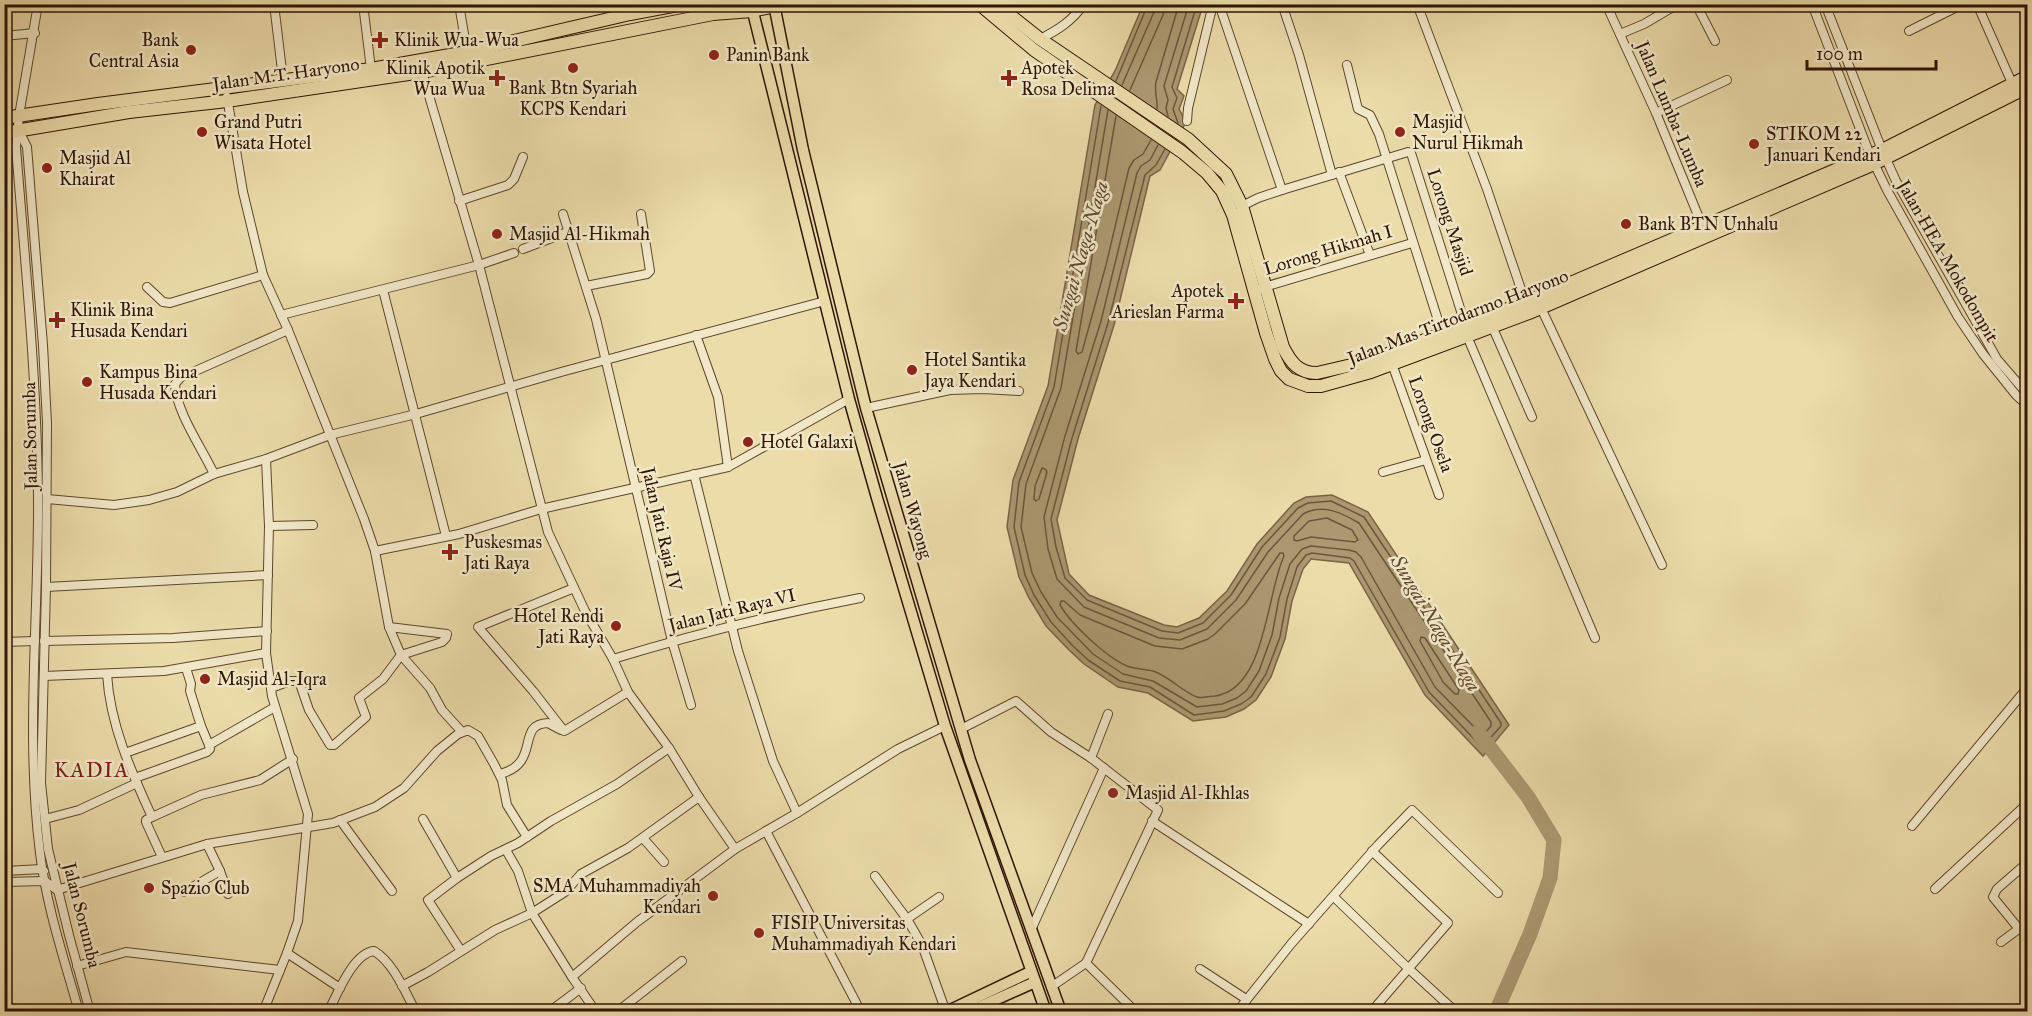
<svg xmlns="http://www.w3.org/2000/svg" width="2032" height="1016" viewBox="0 0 2032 1016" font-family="'IM FELL Great Primer',serif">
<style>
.water{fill:#ab9871;stroke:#796445;stroke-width:1.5}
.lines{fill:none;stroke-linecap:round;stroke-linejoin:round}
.shore{stroke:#6c563a;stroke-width:1.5}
.river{stroke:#ab9871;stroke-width:15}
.minor-casing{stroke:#5d472c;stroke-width:10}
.major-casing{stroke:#2e1502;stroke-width:13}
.highway-casing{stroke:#2e1502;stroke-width:14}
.minor{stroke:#f2e8c8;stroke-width:8}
.major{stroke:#ebdcaa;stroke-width:10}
.highway{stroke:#ebdcaa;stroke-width:12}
.poi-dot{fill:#8f2418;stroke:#f2e8c8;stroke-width:2}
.labels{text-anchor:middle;stroke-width:5;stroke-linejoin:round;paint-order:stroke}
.poi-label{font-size:18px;fill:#2e1502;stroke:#f2e8c8;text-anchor:start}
.street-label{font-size:18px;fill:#2e1502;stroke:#f2e8c8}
.water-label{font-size:20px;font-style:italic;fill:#60492e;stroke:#f2e8c8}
.quarter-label{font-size:21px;letter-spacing:1.5px;fill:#7a1f14;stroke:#f2e8c8}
</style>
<rect width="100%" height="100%" fill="#ebdcaa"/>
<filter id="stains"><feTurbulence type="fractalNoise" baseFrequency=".00333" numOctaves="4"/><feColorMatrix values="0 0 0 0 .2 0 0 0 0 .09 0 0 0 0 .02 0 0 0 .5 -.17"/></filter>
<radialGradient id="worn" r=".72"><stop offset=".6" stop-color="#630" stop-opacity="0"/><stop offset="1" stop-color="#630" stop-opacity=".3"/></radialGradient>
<path class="water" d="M1143 5H1203L1177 89 1184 96 1179 109 1186 122 1160 170 1150 176 1114 325 1078 439 1057 520 1069 574 1089 595 1164 625 1177 627 1199 618 1227 591 1257 544 1294 503 1306 497 1332 495 1368 512 1509 725 1483 756 1425 695 1349 563 1311 559 1303 569 1292 601 1285 639 1271 677 1256 700 1244 709 1226 717 1193 721 1148 693 1118 687 1084 664 1068 649 1046 626 1029 598 1019 577 1007 527 1013 480 1048 386 1095 105 1115 71Z"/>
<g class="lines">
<g class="shore">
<path d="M1116 81 1148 4"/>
<path d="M1122 85 1154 12 1156 4"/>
<path d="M1130 90 1163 15 1165 4"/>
<path d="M1101 106 1054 387 1019 482 1014 527 1025 575 1034 595 1051 622 1072 645 1088 660 1120 681 1150 687 1194 715 1224 711 1241 704 1251 697 1266 674 1280 637 1287 599 1297 567 1306 555 1312 553 1350 558 1354 561 1429 692 1480 745H1484L1501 726V723L1364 517 1331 501 1308 503 1298 508 1262 547 1231 595 1203 623 1178 633 1162 631 1087 600 1065 578 1056 547 1051 519 1072 438 1108 323 1145 175 1156 165 1165 149"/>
<path d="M1157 109C1158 100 1154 92 1156 82L1179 4"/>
<path d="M1108 110 1061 388 1026 484 1021 527 1032 573 1041 592 1057 617 1093 654 1123 674 1153 681 1197 707 1222 704 1237 698 1246 691 1259 671 1272 635 1279 598 1290 564 1302 549 1311 546 1349 550 1356 552 1361 557 1435 687 1480 733 1484 734 1491 726V722L1359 523C1342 513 1322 503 1303 514L1268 552 1236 600 1207 629 1180 640 1159 638 1084 607 1057 579 1048 549 1044 517 1065 436 1101 321 1137 173 1141 166 1150 160 1158 145"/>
<path d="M1116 116 1076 351 1078 354 1082 352 1106 265 1129 168 1134 160 1143 154 1151 140"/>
<path d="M1168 116 1166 108 1168 100 1164 86 1189 4"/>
<path d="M1178 123 1173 109 1177 98 1172 87 1197 4"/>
<path d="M1042 468 1045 469 1047 472 1039 499 1036 501 1034 499 1035 486Z"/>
<path d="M1327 518 1352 530 1358 540 1355 542 1311 537 1297 541 1294 540V536L1309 521Z"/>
<path d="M1280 553H1283L1284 556C1266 595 1266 689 1215 696 1209 696 1202 699 1197 697 1181 691 1169 676 1153 671 1145 669 1135 669 1127 666 1106 657 1071 624 1060 605L1061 601H1064L1080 615 1155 646 1182 649 1208 639 1215 634 1245 604Z"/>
<path d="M1421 637 1425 638 1459 690 1458 694H1455L1443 682 1420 641Z"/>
</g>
<g class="river">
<path d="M1478 732 1528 797 1554 840 1550 878 1530 934 1496 1012"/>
<path d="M4 1002 9 1012"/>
</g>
<g class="minor-casing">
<g id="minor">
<path d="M38 4 19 116 16 147C25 263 37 379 38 496 39 615 25 735 40 853 46 905 65 962 79 1012"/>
<path d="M274 4 283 79"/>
<path d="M363 4 371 69"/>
<path d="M459 4 467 52"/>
<path d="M1219 4 1282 190"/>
<path d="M1282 4 1299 55 1332 175"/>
<path d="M1417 4 1487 189 1527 307"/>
<path d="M1606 4 1656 113 1704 230"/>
<path d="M1696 4 1715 41"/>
<path d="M1812 4 1870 155 1887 190 1958 317 1983 354 2016 395 2028 406"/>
<path d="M1825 4 1882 150 1896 181 1997 359 2028 395"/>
<path d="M1977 4 2012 83"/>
<path d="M1909 31 1963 4"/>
<path d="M1620 34 1644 24 1678 4"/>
<path d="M4 36 35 33"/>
<path d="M1040 39C1058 30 1072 21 1084 4"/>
<path d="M1347 65 1358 109 1370 115 1379 134 1442 333"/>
<path d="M422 72 479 265 548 532 585 611 613 659 628 692 669 748 699 797 735 849"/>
<path d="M227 97 243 192 263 275 288 330 364 519 375 551 389 627 401 655 430 688 442 710 462 732"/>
<path d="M1656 113 1727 80"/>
<path d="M1187 121 1188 108 1213 4"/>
<path d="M19 131 27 147 43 345 47 423 46 587 41 783 48 849 69 935 90 1012"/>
<path d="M1339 172 1370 255"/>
<path d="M459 201 508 185 514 179 523 157"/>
<path d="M1242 206 1258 198 1282 190 1408 152 1411 153 1465 324"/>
<path d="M563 214 596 319 672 641 691 705"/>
<path d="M523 249 570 231"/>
<path d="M586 286 647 274 650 271 641 214"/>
<path d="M147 287 163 302 170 303 263 275"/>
<path d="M1261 288 1412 243"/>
<path d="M383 290 446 536"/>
<path d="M1541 308 1662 565"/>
<path d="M281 315 479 265 514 253"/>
<path d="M1492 326 1532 417"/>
<path d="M696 335 718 397 728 467"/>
<path d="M1467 336 1595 638"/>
<path d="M1392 364 1439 495"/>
<path d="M866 408 950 390 983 389 1019 391"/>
<path d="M1383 472 1426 460"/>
<path d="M214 474C202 448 176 412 175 384L181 377 193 372 288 330"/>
<path d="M694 474 738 651 773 761 797 813"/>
<path d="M47 499 114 505 149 500 177 492 214 474 266 459 330 435 416 414 561 372 825 301"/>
<path d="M269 526 313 525"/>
<path d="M375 551 459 534 541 509 728 467 849 399"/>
<path d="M46 587 268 575"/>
<path d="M44 641 173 638 267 631"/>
<path d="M4 642 35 641"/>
<path d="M613 659C694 634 776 614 860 598"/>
<path d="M186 668 191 684 190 691 201 726"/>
<path d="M107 674C110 725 131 771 152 817L146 820V822L162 857"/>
<path d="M44 676 164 671 266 653"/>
<path d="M271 688 290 681H299L309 710 330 745H334L366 717 359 698 383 679 401 655 442 642 446 638 447 634 389 627"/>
<path d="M961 729 1016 701 1051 732 1091 758 1158 810 1086 963 1051 987"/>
<path d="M564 731 533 691 478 627 574 588"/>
<path d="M125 753 201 726 209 745"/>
<path d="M1091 758 1108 714"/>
<path d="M500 774C542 763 515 724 548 723L561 730H566L628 692"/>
<path d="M135 778 207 752 210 749 209 745 275 707"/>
<path d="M152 817 201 795 260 780 293 759"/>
<path d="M45 819 79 810 137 783"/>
<path d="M423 819 457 878 491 856 518 843 551 821 617 784 669 748"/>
<path d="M340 820 392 891"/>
<path d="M1152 821 1309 924"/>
<path d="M1912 826 2028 687"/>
<path d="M766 831 861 1012"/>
<path d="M643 838 664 862"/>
<path d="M207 844 220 871 228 894"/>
<path d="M506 850 518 871 532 913 572 977"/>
<path d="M4 871 42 869 44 871"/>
<path d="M875 876 907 919 922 945 946 1012"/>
<path d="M457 878 428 900 461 951"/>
<path d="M4 882 45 881 57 890 207 844 333 823 375 807 404 788 437 751 458 734 468 730 478 736 494 764 502 780 507 805 527 837"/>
<path d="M1935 889 2028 803"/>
<path d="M184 892 220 871"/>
<path d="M1334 897 1409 969 1456 1012"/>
<path d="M907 919 939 897"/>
<path d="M2019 929 1993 897 1997 889 2028 862"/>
<path d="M1031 930 1104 768"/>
<path d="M2001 942 2028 922"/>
<path d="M287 953 340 988"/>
<path d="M1086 963 1136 1012"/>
<path d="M77 966 126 952 280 970"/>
<path d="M1200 969 1246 999"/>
<path d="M402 986 428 972 495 930 532 913 565 892 581 874 628 848 699 797"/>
<path d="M263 1012 287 953 298 921 308 814 272 696 266 653 269 526 266 459"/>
<path d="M328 1012C337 995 353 953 374 951 394 963 405 992 416 1012"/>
<path d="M549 1012 581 988"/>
<path d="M596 1012 572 977 637 922 735 849 797 813 898 749 945 726"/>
<path d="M617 1012 682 961"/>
<path d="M1237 1012 1291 944 1378 845 1412 810 1498 893"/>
<path d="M1371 1012 1448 923 1372 851"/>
</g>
</g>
<g class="major-casing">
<g id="major">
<path d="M751 4 849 399 877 498 945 726 1046 1012"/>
<path d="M774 4 803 150 866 408 970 760 1061 1012"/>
<path d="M946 1012 1030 972"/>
<path d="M968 1012 1035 982"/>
</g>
</g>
<g class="highway-casing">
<g id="highway">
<path d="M979 4 1034 50 1182 152 1207 173 1222 191 1233 215 1266 333 1275 359 1281 371 1289 379 1308 386H1321L1371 372 1529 313 1874 164 2028 87"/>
<path d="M996 4 1040 39 1188 139 1226 174 1242 206 1283 347C1291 363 1299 373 1317 373L1369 361 1526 302 1882 150 2028 76"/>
<path d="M4 118 98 104 371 69 467 52 630 14 683 4"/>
<path d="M4 133 129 112 227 101 422 72 713 14 752 11 785 4"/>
</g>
</g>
<use href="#minor" class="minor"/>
<use href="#major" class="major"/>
<use href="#highway" class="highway"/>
</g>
<g class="poi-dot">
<path d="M377 31h6v6h6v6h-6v6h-6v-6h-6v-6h6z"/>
<circle cx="191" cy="50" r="6"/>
<circle cx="714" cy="55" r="6"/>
<circle cx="573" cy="68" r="6"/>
<path d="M494 69h6v6h6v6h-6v6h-6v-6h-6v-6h6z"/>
<path d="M1006 69h6v6h6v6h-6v6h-6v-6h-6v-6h6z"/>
<circle cx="202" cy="132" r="6"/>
<circle cx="1400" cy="132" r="6"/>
<circle cx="1754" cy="144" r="6"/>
<circle cx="47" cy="168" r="6"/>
<circle cx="1626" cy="224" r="6"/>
<circle cx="497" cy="234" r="6"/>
<path d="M1233 292h6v6h6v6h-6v6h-6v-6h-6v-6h6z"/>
<path d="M54 311h6v6h6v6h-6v6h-6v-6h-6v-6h6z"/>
<circle cx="912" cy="370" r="6"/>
<circle cx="87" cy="382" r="6"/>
<circle cx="748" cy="442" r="6"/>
<path d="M447 543h6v6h6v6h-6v6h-6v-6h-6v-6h6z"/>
<circle cx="616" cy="626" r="6"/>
<circle cx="205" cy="679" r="6"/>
<circle cx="1113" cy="793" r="6"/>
<circle cx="149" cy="888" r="6"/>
<circle cx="713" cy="896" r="6"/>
<circle cx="759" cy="933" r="6"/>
</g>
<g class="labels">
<g class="poi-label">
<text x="179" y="46" text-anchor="end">Bank<tspan x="179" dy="21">Central Asia</tspan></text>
<text x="394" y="46">Klinik Wua-Wua</text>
<text x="726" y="61">Panin Bank</text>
<text x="485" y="74" text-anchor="end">Klinik Apotik<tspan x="485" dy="21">Wua Wua</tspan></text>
<text x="1021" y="74">Apotek<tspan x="1021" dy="21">Rosa Delima</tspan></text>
<text x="573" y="94" text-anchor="middle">Bank Btn Syariah<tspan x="573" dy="21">KCPS Kendari</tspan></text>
<text x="214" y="128">Grand Putri<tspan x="214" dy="21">Wisata Hotel</tspan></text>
<text x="1412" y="128">Masjid<tspan x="1412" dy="21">Nurul Hikmah</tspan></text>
<text x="1766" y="140">STIKOM 22<tspan x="1766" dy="21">Januari Kendari</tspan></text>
<text x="59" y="164">Masjid Al<tspan x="59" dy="21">Khairat</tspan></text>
<text x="1638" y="230">Bank BTN Unhalu</text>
<text x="509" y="240">Masjid Al-Hikmah</text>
<text x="1224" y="297" text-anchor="end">Apotek<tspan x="1224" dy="21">Arieslan Farma</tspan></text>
<text x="70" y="316">Klinik Bina<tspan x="70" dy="21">Husada Kendari</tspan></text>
<text x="924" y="366">Hotel Santika<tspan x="924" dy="21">Jaya Kendari</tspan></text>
<text x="99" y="378">Kampus Bina<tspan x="99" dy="21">Husada Kendari</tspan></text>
<text x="760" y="448">Hotel Galaxi</text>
<text x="464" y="548">Puskesmas<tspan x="464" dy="21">Jati Raya</tspan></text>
<text x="604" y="622" text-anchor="end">Hotel Rendi<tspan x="604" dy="21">Jati Raya</tspan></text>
<text x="217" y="685">Masjid Al-Iqra</text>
<text x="1125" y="799">Masjid Al-Ikhlas</text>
<text x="701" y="892" text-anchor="end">SMA Muhammadiyah<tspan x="701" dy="21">Kendari</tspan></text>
<text x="161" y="894">Spazio Club</text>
<text x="771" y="929">FISIP Universitas<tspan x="771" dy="21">Muhammadiyah Kendari</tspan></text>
</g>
<g class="street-label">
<text transform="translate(286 74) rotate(-8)" y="6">Jalan M.T. Haryono</text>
<text transform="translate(1672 114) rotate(67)" y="6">Jalan Lumba-Lumba</text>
<text transform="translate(1450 222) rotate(72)" y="6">Lorong Masjid</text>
<text transform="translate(1328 250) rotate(-17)" y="6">Lorong Hikmah I</text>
<text transform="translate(1948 261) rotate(60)" y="6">Jalan HEA Mokodompit</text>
<text transform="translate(1458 317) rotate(-21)" y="6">Jalan Mas Tirtodarmo Haryono</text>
<text transform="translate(1431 424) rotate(70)" y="6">Lorong Osela</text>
<text transform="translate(30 436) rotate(-91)" y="6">Jalan Sorumba</text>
<text transform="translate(913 510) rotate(74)" y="6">Jalan Wayong</text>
<text transform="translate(662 529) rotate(77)" y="6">Jalan Jati Raja IV</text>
<text transform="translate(732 610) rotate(-14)" y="6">Jalan Jati Raya VI</text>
<text transform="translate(82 915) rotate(76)" y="6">Jalan Sorumba</text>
</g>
<g class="water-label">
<text transform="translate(1080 256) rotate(-74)" y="7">Sungai Naga-Naga</text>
<text transform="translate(1436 623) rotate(59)" y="7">Sungai Naga-Naga</text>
</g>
<g class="quarter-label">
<text x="92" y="777">KADIA</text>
</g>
</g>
<rect width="2032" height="1016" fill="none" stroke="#ebdcaa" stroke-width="24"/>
<rect x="6" y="6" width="2020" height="1004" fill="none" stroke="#2e1502" stroke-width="3"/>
<rect x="12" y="12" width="2008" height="992" fill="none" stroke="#2e1502" stroke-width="1.5"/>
<path d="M1807 60v9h129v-9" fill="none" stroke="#2e1502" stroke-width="3"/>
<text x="1816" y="60" font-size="18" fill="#2e1502" stroke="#f2e8c8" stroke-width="4.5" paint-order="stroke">100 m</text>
<rect width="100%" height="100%" filter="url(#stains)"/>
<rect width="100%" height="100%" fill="url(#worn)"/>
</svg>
